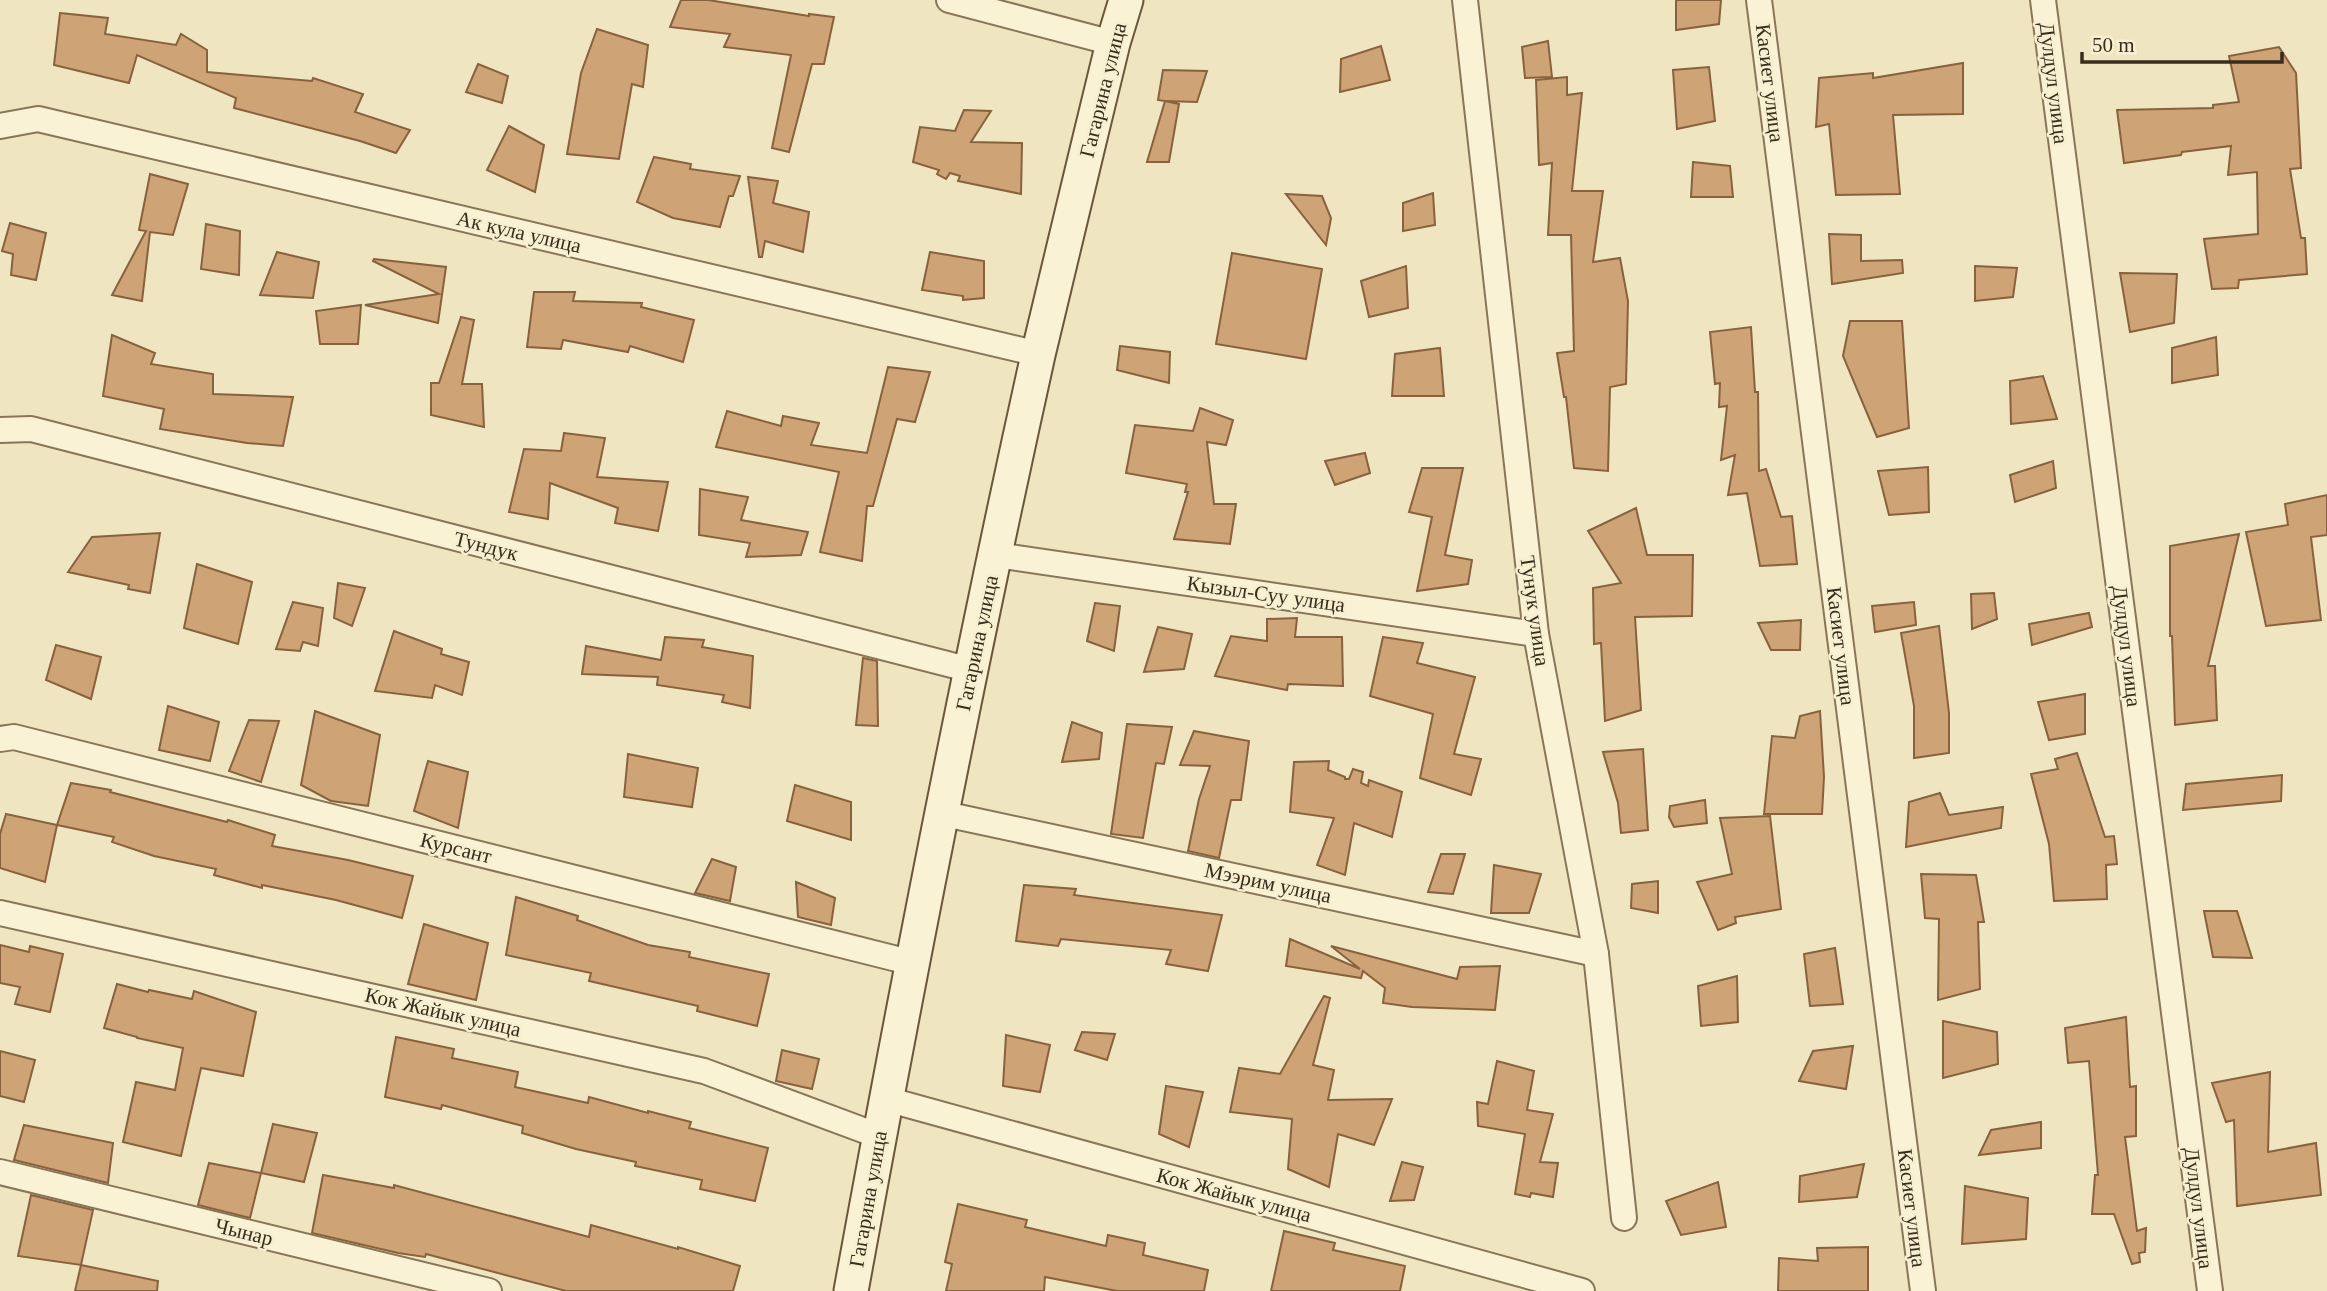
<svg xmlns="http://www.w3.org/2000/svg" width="2327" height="1291" viewBox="0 0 2327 1291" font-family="'Times New Roman',serif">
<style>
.building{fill:#cea376;stroke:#88623d;stroke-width:2}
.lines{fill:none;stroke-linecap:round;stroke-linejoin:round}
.street-casing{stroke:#897658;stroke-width:28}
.secondary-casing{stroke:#6a573b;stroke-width:37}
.street{stroke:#f9f2d4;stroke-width:24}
.secondary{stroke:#f9f2d4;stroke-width:33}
.labels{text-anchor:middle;stroke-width:5;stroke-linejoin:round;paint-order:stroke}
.street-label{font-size:21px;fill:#382c1d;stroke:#f6efd0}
</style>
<rect width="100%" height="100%" fill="#efe5c1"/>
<g class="building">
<path d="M681 0H708L809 16V14L834 17 824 64H812L789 152 772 148 791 55 724 47 730 34 670 27Z"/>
<path d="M1676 0H1721L1719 24 1676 30Z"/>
<path d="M60 13 108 18 105 34 176 45 181 34 207 50V72L312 81 313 78 363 94 355 112 410 130 396 153 360 141 234 108 236 98 137 55 129 83 54 65Z"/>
<path d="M597 29 648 45 643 87 632 84 619 159 567 154 581 73Z"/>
<path d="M1548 41 1552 77 1525 78 1522 47Z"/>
<path d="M1381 46 1390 80 1340 92 1341 59Z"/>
<path d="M2279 47 2296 73 2301 168 2290 169 2301 238H2305L2307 274 2239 280 2238 288 2212 289 2204 239 2258 234 2257 172 2228 175 2231 146 2182 152 2181 155 2124 163 2117 110 2213 108V105L2239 102 2229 56Z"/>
<path d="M1963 63V114L1893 115 1900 194 1836 195 1829 124 1816 127 1819 78 1873 73V78Z"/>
<path d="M478 64 508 76 502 103 466 92Z"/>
<path d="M1709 67 1715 121 1677 129 1673 70Z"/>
<path d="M1163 70 1207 71 1197 102 1165 101 1179 104 1169 162H1147L1165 101 1158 100Z"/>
<path d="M1567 77V95L1582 93 1572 191H1603L1593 262 1620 258 1628 301 1626 384 1610 387 1608 471 1574 468 1566 397H1564L1557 353 1574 351 1571 235H1548L1552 163 1539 165 1536 80Z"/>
<path d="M964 110 991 111 971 142 1022 143 1021 194 958 181 960 176 950 173 946 179 937 174 939 170 913 162 920 127 955 131Z"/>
<path d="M509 126 544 145 535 192 487 170Z"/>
<path d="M654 157 691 164 690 169 740 176 733 196H729L720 227 673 218 637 202Z"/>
<path d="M1693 162 1730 166 1733 197H1691Z"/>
<path d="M150 174 188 184 173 235 150 232 142 301 112 295 146 231 139 230Z"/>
<path d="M748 177 778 181 773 203 809 212 803 252 765 241 762 257H759Z"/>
<path d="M1433 193 1435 225 1403 231V203Z"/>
<path d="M1286 194 1322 196 1331 218 1326 245Z"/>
<path d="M10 223 46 233 36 280 11 275 13 254 2 251Z"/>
<path d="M206 224 240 231 239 275 201 269Z"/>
<path d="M1829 234 1861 235V261L1902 260 1903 273 1832 284Z"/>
<path d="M277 252 319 262 313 298 260 295Z"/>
<path d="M930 252 984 261V298L963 300V296L922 290Z"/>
<path d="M1232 253 1322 269 1306 359 1216 344Z"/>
<path d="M374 259 446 267 438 323 365 305 439 294 373 261Z"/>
<path d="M1406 266 1408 308 1369 317 1361 281Z"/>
<path d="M1975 266 2017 268 2013 297 1975 301Z"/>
<path d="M2120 273 2177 274 2174 323 2130 332Z"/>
<path d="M534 292H575L573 301 642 303 641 307 694 320 683 362 630 346 628 352 563 340 561 349 527 347Z"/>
<path d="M361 305 358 344H320L316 311Z"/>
<path d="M461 317 474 320 462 384H482L484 427 431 415V383H439Z"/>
<path d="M1850 321H1902L1909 428 1877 437 1843 356Z"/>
<path d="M1751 327 1755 392H1758L1759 471 1766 469 1781 517 1792 516 1797 564 1760 566 1747 493 1728 495 1735 455 1721 460 1727 406 1719 407 1720 383 1715 384 1710 332Z"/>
<path d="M112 335 155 353 151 364 213 374V394L293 397 283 446 247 443 160 429 164 409 103 396Z"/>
<path d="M2216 337 2218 375 2172 383V348Z"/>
<path d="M1120 346 1170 352 1169 383 1117 370Z"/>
<path d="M1440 348 1444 396H1392L1395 354Z"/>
<path d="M888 367 930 372 915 422 897 419 873 506H867L862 561 820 552 839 472 716 447 727 411 781 426 783 416 819 423 811 445 867 453Z"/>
<path d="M2043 376 2057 419 2011 424 2010 381Z"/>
<path d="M1200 408 1233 420 1226 445 1207 442 1214 504H1236L1230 544 1174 539 1188 492H1185L1187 484 1126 473 1135 425 1193 431Z"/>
<path d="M564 433 605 438 597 477 668 482 658 531 615 523 618 508 550 483 548 519 509 512 524 449 561 451Z"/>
<path d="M1365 453 1370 473 1335 485 1325 461Z"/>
<path d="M2053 461 2056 488 2015 502 2010 475Z"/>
<path d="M1928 467 1929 512 1889 515 1878 471Z"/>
<path d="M1422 468H1463L1445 555 1472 560 1468 584 1417 591 1432 517 1409 512Z"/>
<path d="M700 489 748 497 741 520 808 532 801 555 746 557 750 543 699 535Z"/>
<path d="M2327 495V535L2311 537 2321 620 2266 626 2246 532 2288 525 2285 504Z"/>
<path d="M1636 508 1647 555H1693L1692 616 1635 617 1641 710 1605 721 1601 643 1594 644 1593 588 1621 583 1588 531Z"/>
<path d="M160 533 150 593 128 589 129 585 68 572 92 537Z"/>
<path d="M2239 534 2208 666H2215L2217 720 2175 725 2172 636H2170V546Z"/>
<path d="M197 564 252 582 238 644 184 628Z"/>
<path d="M338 583 365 588 352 626 334 618Z"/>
<path d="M1994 593 1997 619 1972 629 1971 594Z"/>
<path d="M293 602 323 608 318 646 303 642 300 651 276 649Z"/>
<path d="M1914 602 1916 625 1875 632 1872 606Z"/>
<path d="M1095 603 1120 606 1114 651 1087 641Z"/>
<path d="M2089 613 2092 627 2032 645 2029 624Z"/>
<path d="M1297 618 1295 637H1342L1343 686 1288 684 1287 690 1215 676 1231 636 1267 641V619Z"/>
<path d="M1801 620 1800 650H1771L1758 623Z"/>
<path d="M1939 626 1949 713V753L1914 758V706L1901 633Z"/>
<path d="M1158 627 1192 634 1184 669 1144 672Z"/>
<path d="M394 631 442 649 441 654 469 662 462 695 435 685 432 698 375 691Z"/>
<path d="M665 637 704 640 702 647 753 656 750 708 722 702 724 695 657 685 658 677 582 674 586 646 661 660Z"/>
<path d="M1383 637 1423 643 1417 663 1475 677 1454 754 1481 759 1471 795 1420 778 1433 714 1370 696Z"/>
<path d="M56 645 101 657 91 699 46 680Z"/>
<path d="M863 658 877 661 878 726 856 725Z"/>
<path d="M2085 694V734L2049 740 2038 702Z"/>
<path d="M168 706 219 722 210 761 159 750Z"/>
<path d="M315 711 380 735 368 806 331 801 301 785Z"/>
<path d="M1820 711 1824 777 1822 814H1764L1772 736 1795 738 1800 716Z"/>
<path d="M249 720 279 721 261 782 229 771Z"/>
<path d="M1072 722 1102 733 1099 759 1062 762Z"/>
<path d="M1127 724 1172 727 1164 764 1156 763 1143 838 1111 834Z"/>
<path d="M1194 731 1249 741 1241 800H1231L1219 858 1188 851 1199 799 1210 766 1180 765Z"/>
<path d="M1643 749 1648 830 1621 833 1618 803 1603 752Z"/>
<path d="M2077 753 2105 837 2114 836 2117 864 2106 865 2107 899 2054 901 2049 844 2031 774 2058 769 2055 759Z"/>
<path d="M628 754 698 768 692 807 624 797Z"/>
<path d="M428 761 468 772 458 828 414 811Z"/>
<path d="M1329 761 1328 770 1345 777V779H1349L1353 769 1363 772 1361 783 1368 786 1369 780 1402 792 1392 837 1354 823 1345 875 1317 865 1334 818 1290 812 1294 762Z"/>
<path d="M2282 775 2281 801 2183 810 2186 784Z"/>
<path d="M71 783 111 790 110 792 227 822 228 820 275 835 272 846 348 860 413 876 402 918 336 900 262 885V888L214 875 216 869 154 856 112 842 114 837 57 825Z"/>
<path d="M795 785 851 802V840L787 821Z"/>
<path d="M1940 793 1949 815 2003 807 2001 828 1906 847 1909 802Z"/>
<path d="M1705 800 1707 823 1674 827 1669 817 1670 806Z"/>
<path d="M6 814 57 825 45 882 0 868V834Z"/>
<path d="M1770 816 1781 909 1735 917 1736 923 1718 930 1697 882 1732 874 1720 818Z"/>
<path d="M1441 854H1465L1453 894 1428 892Z"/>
<path d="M712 859 736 867 730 901 695 893Z"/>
<path d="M1494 865 1541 874 1529 913H1491Z"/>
<path d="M1921 874 1976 875 1984 922H1978L1980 989 1938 1000 1939 919 1925 918Z"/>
<path d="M1658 881V913L1631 908 1632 884Z"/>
<path d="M796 882 835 898 831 925 798 917Z"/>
<path d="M1024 885 1076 889 1074 895 1222 915 1208 971 1166 964 1171 950 1061 939 1058 946 1016 941Z"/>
<path d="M516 897 578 916 577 920 648 945 690 952 689 957 769 974 757 1026 697 1011 698 1006 589 981 591 973 506 955Z"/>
<path d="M2204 911H2237L2252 958 2213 957Z"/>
<path d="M424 924 488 943 476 1000 408 984Z"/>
<path d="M1290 939 1360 969 1331 946 1457 979 1460 967 1500 966 1495 1010 1412 1007 1383 1003 1385 988 1363 971 1361 978 1286 966Z"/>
<path d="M0 945 29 952 30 946 63 954 50 1012 15 1004 20 987 0 983Z"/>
<path d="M1835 948 1843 1004 1810 1006 1804 954Z"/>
<path d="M1737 976 1738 1022 1701 1026 1698 986Z"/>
<path d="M117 984 148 992 149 990 192 999 194 991 256 1012 243 1076 201 1068 181 1156 123 1142 136 1082 175 1090 183 1048 137 1038V1037L104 1028Z"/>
<path d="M1324 996 1330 998 1313 1065 1334 1070 1328 1100 1392 1099 1374 1145 1338 1134 1329 1187 1288 1169 1292 1119 1230 1112 1239 1068 1280 1074Z"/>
<path d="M2126 1017 2130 1087 2136 1086V1136L2125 1137 2137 1231 2146 1228 2145 1252 2139 1253 2140 1262 2132 1264 2114 1214H2092L2095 1175H2098L2089 1061 2068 1063 2065 1028Z"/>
<path d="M1943 1021 1997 1032 1998 1064 1943 1078Z"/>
<path d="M1082 1032 1115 1034 1107 1060 1075 1050Z"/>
<path d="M1006 1035 1050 1045 1040 1092 1003 1086Z"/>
<path d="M396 1037 454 1049 452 1058 518 1072 515 1087 588 1103 589 1097 648 1113V1111L691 1122 689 1128 768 1148 755 1201 700 1189 702 1180 635 1166 636 1162 576 1149 522 1133 523 1126 442 1105 441 1109 385 1097Z"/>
<path d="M1853 1046 1846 1089 1799 1081 1813 1051Z"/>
<path d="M782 1050 819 1059 812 1089 776 1081Z"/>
<path d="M0 1051 35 1060 24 1102 0 1096Z"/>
<path d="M1497 1061 1534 1071 1527 1110 1553 1114 1540 1162 1558 1163 1553 1197 1531 1193 1530 1197 1515 1194 1525 1134 1478 1126 1477 1102 1488 1104Z"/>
<path d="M2270 1072 2268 1152 2316 1143 2321 1195 2237 1206 2234 1120 2226 1122 2212 1083Z"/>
<path d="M1166 1086 1203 1092 1189 1147 1159 1134Z"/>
<path d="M2041 1122V1148L1979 1155 1991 1130Z"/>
<path d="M273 1124 317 1133 304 1182 261 1173Z"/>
<path d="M24 1125 113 1143 108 1183 14 1160Z"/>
<path d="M1402 1162 1423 1167 1414 1200 1390 1201Z"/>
<path d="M209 1163 261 1173 250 1218 198 1205Z"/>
<path d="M1864 1164 1857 1197 1799 1202 1800 1176Z"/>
<path d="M323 1175 394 1188V1185L589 1237 591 1225 678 1249V1247L740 1266 733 1291H566L426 1254 425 1257 398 1253 312 1233Z"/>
<path d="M1718 1182 1726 1227 1681 1235 1666 1201Z"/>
<path d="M1965 1186 2028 1198 2026 1239 1962 1244Z"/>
<path d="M31 1195 93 1210 81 1265 18 1256Z"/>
<path d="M958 1204 1027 1220 1025 1227 1106 1246 1108 1235 1145 1243 1143 1255 1208 1270 1204 1291H1117L1045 1277 1044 1291H946L952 1264 945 1262Z"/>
<path d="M1284 1231 1335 1243 1333 1250 1405 1266 1400 1291H1271Z"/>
<path d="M1868 1247V1291H1778L1779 1258 1818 1261 1817 1248Z"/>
<path d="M81 1265 158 1281 157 1291H75Z"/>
</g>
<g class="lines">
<g class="street-casing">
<g id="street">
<path d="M949 0 1113 43"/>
<path d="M1465 0 1536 634 1596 954 1624 1218"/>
<path d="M1759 0 1923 1291"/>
<path d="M2043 0 2210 1291"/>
<path d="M0 126 38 119 1039 354"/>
<path d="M0 430 31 429 971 670"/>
<path d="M996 555 1536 634"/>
<path d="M0 739 14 737 913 963"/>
<path d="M940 813 1596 954"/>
<path d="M0 913 704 1071 879 1136"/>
<path d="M886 1099 1582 1291"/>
<path d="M0 1172 489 1291"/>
</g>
</g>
<g class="secondary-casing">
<path id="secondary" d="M851 1291C908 978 969 666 1038 355 1062 251 1088 147 1113 43L1126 0"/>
</g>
<use href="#street" class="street"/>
<use href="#secondary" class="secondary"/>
</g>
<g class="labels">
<g class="street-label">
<text transform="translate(1770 83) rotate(83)" y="7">Касиет улица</text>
<text transform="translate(2054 83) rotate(83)" y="7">Дулдул улица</text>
<text transform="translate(1103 90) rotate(-76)" y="7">Гагарина улица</text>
<text transform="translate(519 232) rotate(13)" y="7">Ак кула улица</text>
<text transform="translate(486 546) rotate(14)" y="7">Тундук</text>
<text transform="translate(1266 594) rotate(8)" y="7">Кызыл-Суу улица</text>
<text transform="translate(1535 611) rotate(82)" y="7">Тунук улица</text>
<text transform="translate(977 643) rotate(-78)" y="7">Гагарина улица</text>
<text transform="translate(1841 646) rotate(83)" y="7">Касиет улица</text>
<text transform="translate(2127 646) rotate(83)" y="7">Дулдул улица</text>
<text transform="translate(456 848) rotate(14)" y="7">Курсант</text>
<text transform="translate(1268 883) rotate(12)" y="7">Мээрим улица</text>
<text transform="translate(443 1012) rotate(13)" y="7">Кок Жайык улица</text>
<text transform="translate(1234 1195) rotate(15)" y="7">Кок Жайык улица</text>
<text transform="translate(868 1199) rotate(-80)" y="7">Гагарина улица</text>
<text transform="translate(1912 1208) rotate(83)" y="7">Касиет улица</text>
<text transform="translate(2199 1208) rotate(83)" y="7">Дулдул улица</text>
<text transform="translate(244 1232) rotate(14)" y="7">Чынар</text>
</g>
</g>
<path d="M2082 52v10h200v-10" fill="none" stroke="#382c1d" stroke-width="3.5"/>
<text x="2092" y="52" font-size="21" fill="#382c1d" stroke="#f6efd0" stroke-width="5" paint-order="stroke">50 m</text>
</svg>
